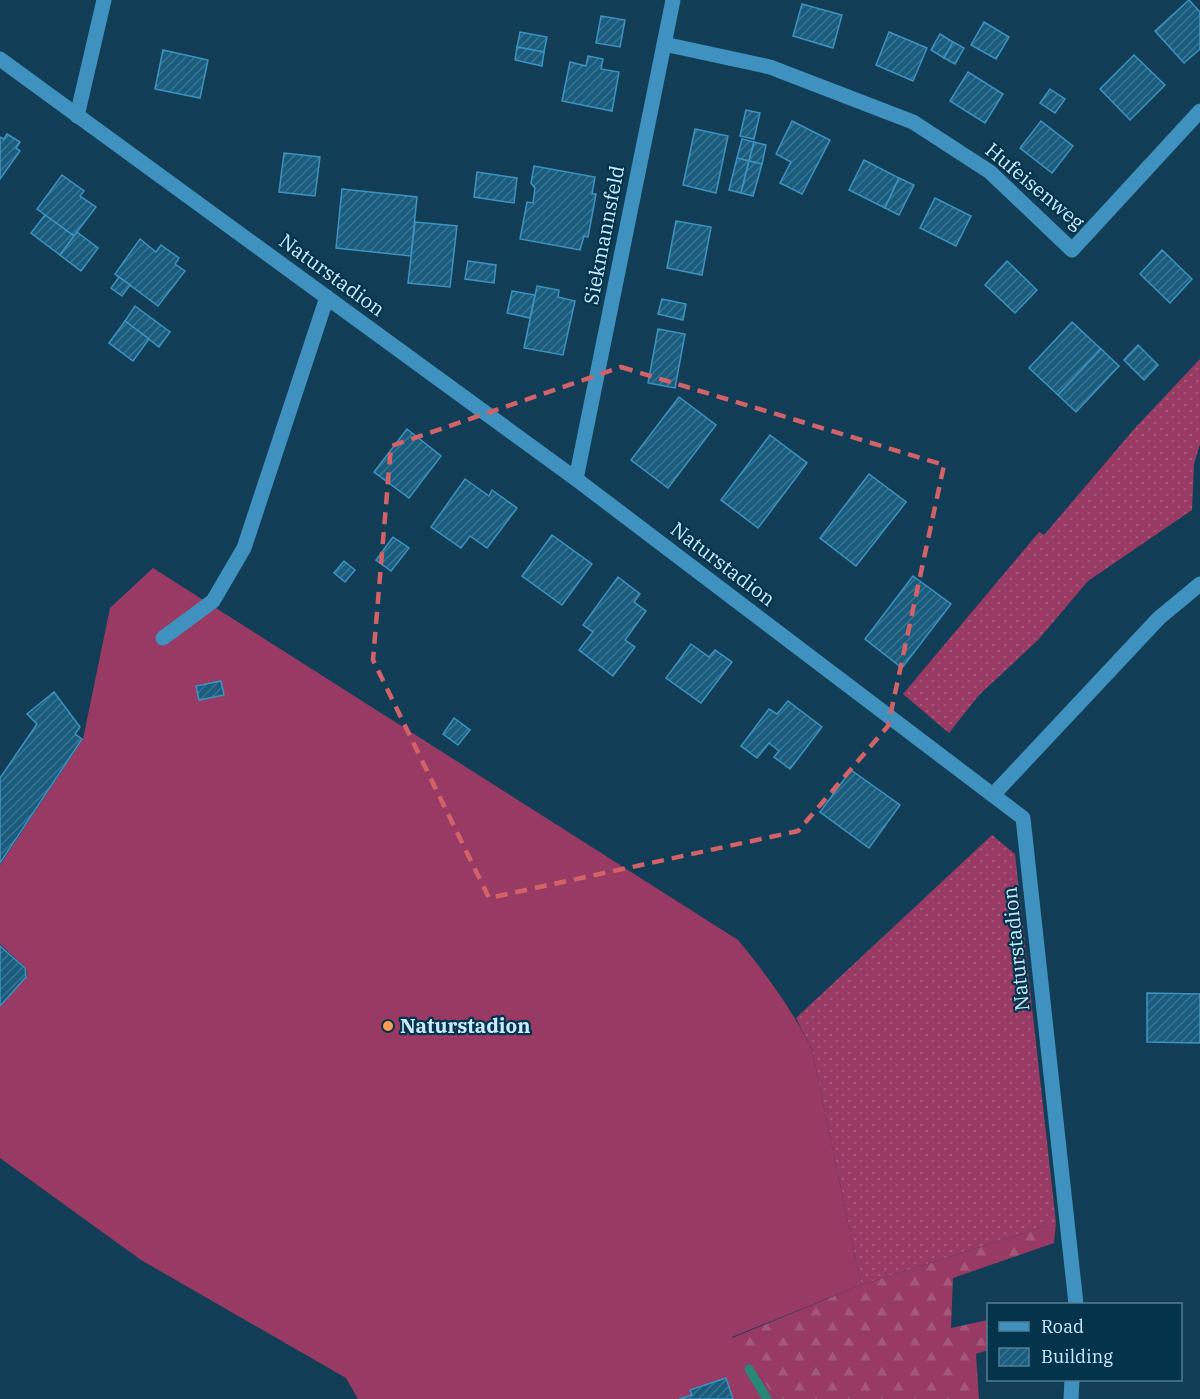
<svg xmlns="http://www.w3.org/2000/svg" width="1200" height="1399" viewBox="0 0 1200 1399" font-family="'IBM Plex Serif',serif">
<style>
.grass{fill:url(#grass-dots)}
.forest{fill:url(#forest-firs)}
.pitch{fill:#983a63}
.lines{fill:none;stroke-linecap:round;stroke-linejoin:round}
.stream{stroke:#268975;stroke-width:9}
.building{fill:url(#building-hatch);stroke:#3e92c0;stroke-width:1.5}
.service{stroke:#3f92c0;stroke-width:15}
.minor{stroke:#3f92c0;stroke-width:15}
.marked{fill:none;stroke:#d36268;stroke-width:4.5;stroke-dasharray:12 8;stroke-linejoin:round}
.poi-dot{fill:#fc9d53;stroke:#03344b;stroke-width:2}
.labels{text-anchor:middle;stroke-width:4.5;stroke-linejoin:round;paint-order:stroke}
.street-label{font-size:20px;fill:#ccebff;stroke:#03344b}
.poi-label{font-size:20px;font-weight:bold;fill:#ccebff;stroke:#03344b;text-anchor:start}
</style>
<defs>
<pattern id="grass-dots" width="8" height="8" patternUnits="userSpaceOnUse" patternTransform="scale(1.5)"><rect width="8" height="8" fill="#983a63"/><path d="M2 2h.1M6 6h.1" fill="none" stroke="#a5577a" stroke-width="1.8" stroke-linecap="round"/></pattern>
<pattern id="forest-firs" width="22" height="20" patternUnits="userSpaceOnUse" patternTransform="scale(1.5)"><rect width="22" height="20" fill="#983a63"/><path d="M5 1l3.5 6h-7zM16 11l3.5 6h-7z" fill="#a5577a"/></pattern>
<pattern id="building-hatch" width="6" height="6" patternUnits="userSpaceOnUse" patternTransform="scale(1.5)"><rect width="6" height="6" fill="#1a5c7e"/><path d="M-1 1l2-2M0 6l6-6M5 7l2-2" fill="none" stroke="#3a7491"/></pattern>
</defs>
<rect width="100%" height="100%" fill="#113e56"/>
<g class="grass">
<path d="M1200 359V444L1194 464 1192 510 1088 581 1038 640 979 695 949 733 903 694 1039 532 1044 535 1135 428Z"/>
<path d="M992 835 1015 854 1056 1223 861 1285 812 1050 796 1018Z"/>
</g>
<path class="forest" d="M1056 1223 1054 1243 953 1278 951 1328 988 1320V1350L976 1354 979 1399H776L732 1338 861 1285Z"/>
<path class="pitch" d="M153 568 738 940C767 975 792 1009 812 1050L861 1285 732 1337 776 1399H358L346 1378 141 1260 0 1158V1007L27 976 26 968 0 944V865L83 739 110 608Z"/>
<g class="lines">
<path class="stream" d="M749 1369 767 1399"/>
</g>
<g class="building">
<path d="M1189 0 1200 12V49L1184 63 1155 31Z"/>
<path d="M802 4 842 15 833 48 793 36Z"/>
<path d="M601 16 625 20 620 47 596 43Z"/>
<path d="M984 22 1009 37 996 59 971 45Z"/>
<path d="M520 32 547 37 544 52 517 47Z"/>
<path d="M889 32 927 48 913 81 876 65Z"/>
<path d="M940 34 953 42 944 58 931 50Z"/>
<path d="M953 42 964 48 955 64 944 58Z"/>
<path d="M517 47 544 52 542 66 515 60Z"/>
<path d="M163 50 208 60 200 98 155 89Z"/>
<path d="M1134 55 1165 85 1130 120 1100 89Z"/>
<path d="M588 56 603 59 601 69 619 72 612 111 562 101 570 62 586 66Z"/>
<path d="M968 72 1003 94 985 123 950 101Z"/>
<path d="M1050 89 1065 99 1055 113 1040 103Z"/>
<path d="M746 110 760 113 754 139 740 136Z"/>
<path d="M792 121 830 140 802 194 780 183 791 162 776 154Z"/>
<path d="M1041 121 1073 146 1052 173 1020 148Z"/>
<path d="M695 129 728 136 716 193 683 185Z"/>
<path d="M7 134 20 142 16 148 20 151 0 179V137L4 139Z"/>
<path d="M742 139 754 142 749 161 737 158Z"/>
<path d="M754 142 766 145 762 164 749 161Z"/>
<path d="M284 153 320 157 315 196 279 192Z"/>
<path d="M737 158 749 161 741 193 729 190Z"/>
<path d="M864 160 899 178 885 208 849 190Z"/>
<path d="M749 161 762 164 753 196 741 193Z"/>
<path d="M534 166 595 177 592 194H596L588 237 584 236 580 250 520 239 527 202 533 203 535 188 531 183Z"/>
<path d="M477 172 517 178 514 203 474 197Z"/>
<path d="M62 175 84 191 80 196 96 207 74 236 37 209Z"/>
<path d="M899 178 914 185 899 215 885 208Z"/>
<path d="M342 189 417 197 411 256 336 248Z"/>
<path d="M935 198 971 216 956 246 920 228Z"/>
<path d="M45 215 74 236 60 255 31 233Z"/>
<path d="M676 221 711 227 702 275 667 268Z"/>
<path d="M415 222 457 226 450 287 408 283Z"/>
<path d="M77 232 98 248 81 271 60 255Z"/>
<path d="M140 239 156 252 161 245 179 258 175 264 185 271 158 306 115 274Z"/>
<path d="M1162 250 1192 279 1170 303 1140 274Z"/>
<path d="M468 261 496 265 494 283 465 279Z"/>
<path d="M1007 261 1037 290 1015 313 985 285Z"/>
<path d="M119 277 130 285 122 296 111 288Z"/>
<path d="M537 286 559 290 558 297 575 301 563 355 524 348Z"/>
<path d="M512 291 535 295 530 318 507 313Z"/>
<path d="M662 299 686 304 683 320 658 314Z"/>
<path d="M135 306 170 332 159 347 125 321Z"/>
<path d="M125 321 149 339 133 361 109 343Z"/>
<path d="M1072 322 1101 349 1058 395 1029 368Z"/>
<path d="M658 329 685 334 675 388 648 383Z"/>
<path d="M1138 345 1158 365 1144 380 1124 360Z"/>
<path d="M1101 349 1119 366 1076 412 1058 395Z"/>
<path d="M679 397 716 425 668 488 631 460Z"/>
<path d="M407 429 441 456 409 498 374 472Z"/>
<path d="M770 435 807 463 758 528 721 500Z"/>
<path d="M869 474 906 502 856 566 820 538Z"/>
<path d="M465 479 489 496 492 490 517 508 487 548 470 536 461 548 431 527Z"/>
<path d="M552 535 592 564 562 605 522 576Z"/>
<path d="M393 537 409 548 391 571 376 560Z"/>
<path d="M344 561 355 570 345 582 334 573Z"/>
<path d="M913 576 951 604 902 668 865 639Z"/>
<path d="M618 577 640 594 634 602 646 611 625 640 635 647 613 676 579 650 593 632 583 625Z"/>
<path d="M691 644 709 657 715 650 732 662 701 703 666 678Z"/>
<path d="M221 681 224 695 199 700 196 686Z"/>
<path d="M54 692 80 727 75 734 82 739 0 863V778L37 724 27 714Z"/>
<path d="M788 701 822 727 790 769 774 757 779 751 769 743 757 758 741 746 769 709 777 714Z"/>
<path d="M454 718 470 730 458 745 443 734Z"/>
<path d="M851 770 900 805 869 848 820 812Z"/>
<path d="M0 946 25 968 26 977 0 1006Z"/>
<path d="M1147 993 1200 994V1043L1147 1042Z"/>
<path d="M726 1378 733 1399H679L692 1395 690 1390Z"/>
</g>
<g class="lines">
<g class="service">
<path d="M163 638 213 601 244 548 327 297"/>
<path d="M993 795 1159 618 1200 584"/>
</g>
<g class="minor">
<path d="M664 44 770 67 913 122 990 172 1072 250 1200 111"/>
<path d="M0 59 576 479 1023 818 1076 1304"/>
<path d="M77 116 104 0"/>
<path d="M576 479 673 0"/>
<path d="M1071 1399 1072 1380"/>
</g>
</g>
<path class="marked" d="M621 367 944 465 888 726 798 831 489 898 373 660 391 446Z"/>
<circle class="poi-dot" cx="388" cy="1026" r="6"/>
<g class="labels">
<g class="street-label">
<text transform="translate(1035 186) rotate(40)" y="7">Hufeisenweg</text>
<text transform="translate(604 235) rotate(-79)" y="7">Siekmannsfeld</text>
<text transform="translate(332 275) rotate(36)" y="7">Naturstadion</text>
<text transform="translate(723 564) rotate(37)" y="7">Naturstadion</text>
<text transform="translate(1016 949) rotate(-96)" y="7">Naturstadion</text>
</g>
<g class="poi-label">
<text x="400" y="1033">Naturstadion</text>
</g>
</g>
<rect x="987" y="1303" width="195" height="78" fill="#03344b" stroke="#537d93" stroke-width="1.5"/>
<rect x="999" y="1322" width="30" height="9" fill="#3f92c0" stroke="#537d93" stroke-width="1.5"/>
<text x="1041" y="1333" font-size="18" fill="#ccebff">Road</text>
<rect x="999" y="1348" width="30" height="18" fill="url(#building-hatch)" stroke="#537d93" stroke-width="1.5"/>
<text x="1041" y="1363" font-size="18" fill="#ccebff">Building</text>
</svg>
